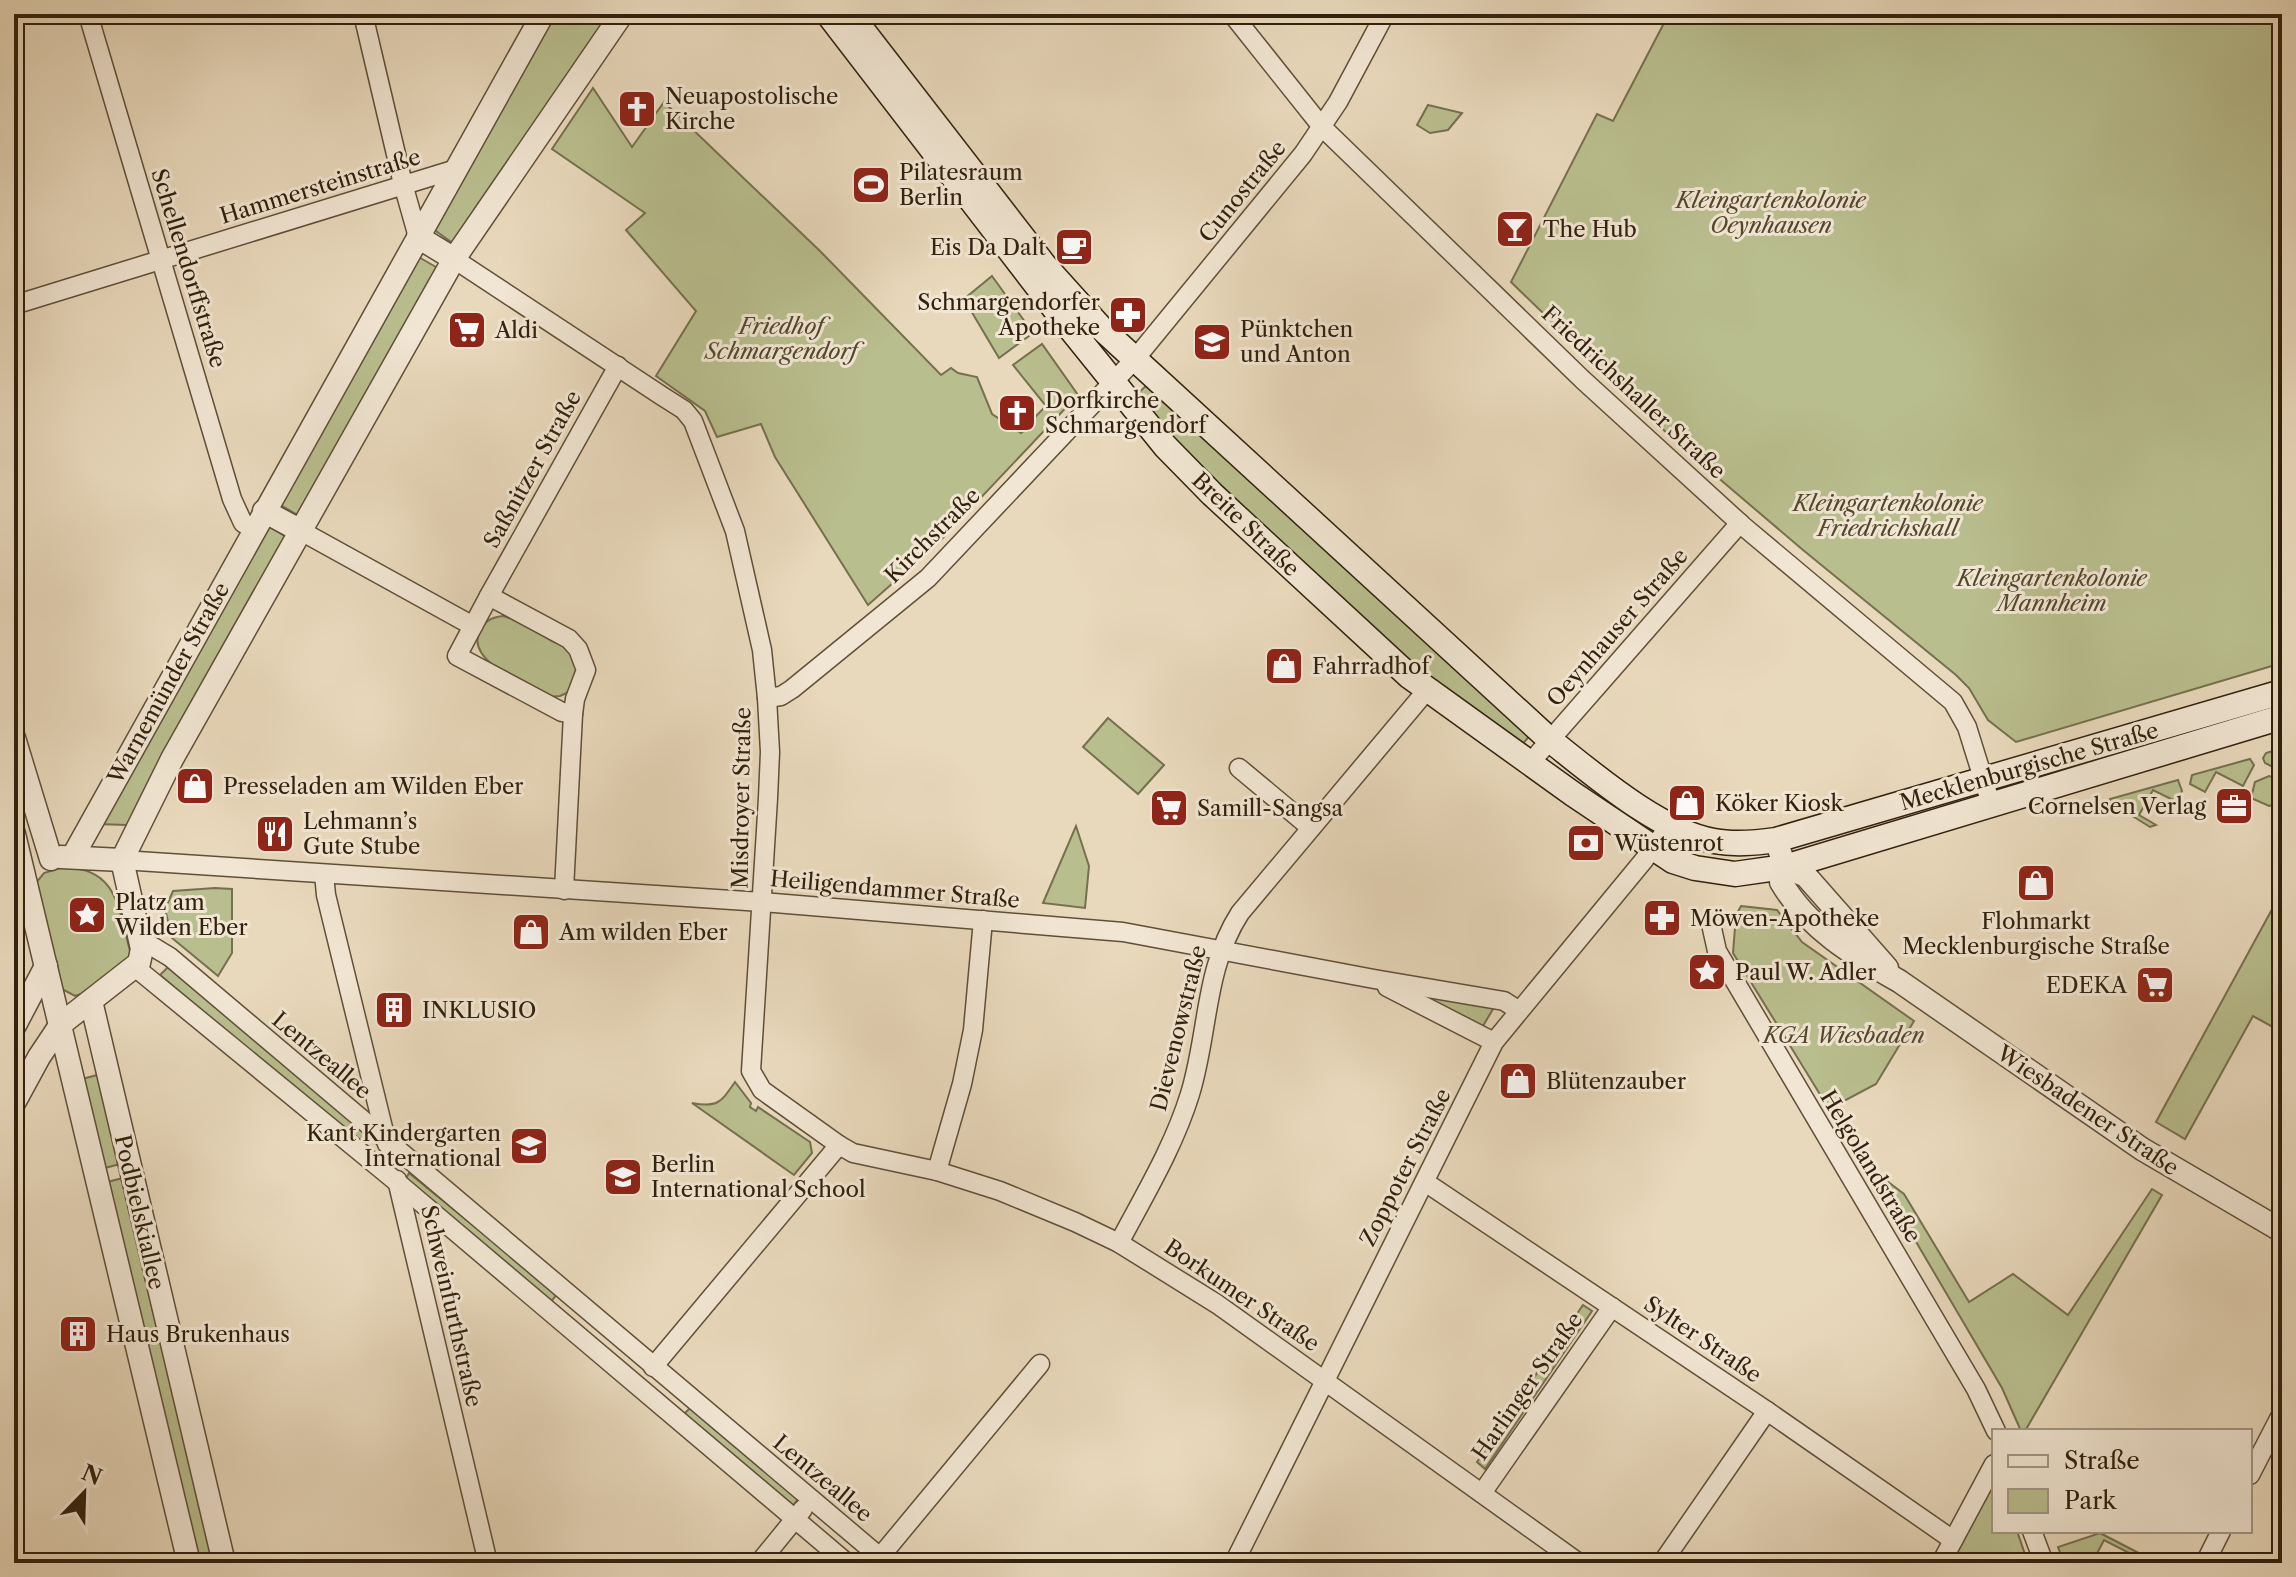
<svg xmlns="http://www.w3.org/2000/svg" width="2296" height="1577" viewBox="0 0 2296 1577" font-family="'Libre Caslon Text',serif">
<style>
.green{fill:#b9be8e;stroke:#75704e;stroke-width:2}
.lines{fill:none;stroke-linecap:round;stroke-linejoin:round}
.minor-casing{stroke:#5f4f39;stroke-width:21}
.tertiary-casing{stroke:#5f4f39;stroke-width:25}
.secondary-casing{stroke:#31210d;stroke-width:27}
.minor{stroke:#f1e6d3;stroke-width:18}
.tertiary{stroke:#f1e6d3;stroke-width:22}
.secondary{stroke:#f1e6d3;stroke-width:24}
.labels{text-anchor:middle;stroke-width:6;stroke-linejoin:round;paint-order:stroke}
.poi-label{font-size:22px;fill:#31210d;stroke:#f1e6d3;text-anchor:start}
.street-label{font-size:22px;fill:#31210d;stroke:#f1e6d3}
.park-label{font-size:22px;font-style:italic;fill:#53482d;stroke:#f1e6d3}
</style>
<rect width="100%" height="100%" fill="#e9d9bc"/>
<filter id="stains"><feTurbulence type="fractalNoise" baseFrequency=".0025" numOctaves="4"/><feColorMatrix values="0 0 0 0 .2 0 0 0 0 .09 0 0 0 0 .02 0 0 0 .5 -.17"/></filter>
<radialGradient id="worn" r=".72"><stop offset=".6" stop-color="#630" stop-opacity="0"/><stop offset="1" stop-color="#630" stop-opacity=".3"/></radialGradient>
<g class="green">
<path d="M552 14H612L454 244 433 229Z"/>
<path d="M1647 14H2282V663L2016 742 1988 720 1969 688 1956 675 1803 550 1675 441 1511 282 1597 114 1613 121 1663 25Z"/>
<path d="M593 88 632 147 664 102 820 251 941 375 951 368 958 373 977 377 992 414 1021 433 1025 430 1028 431 1036 416 1046 406 1013 365 1042 344 1078 395 937 544 868 605 775 457 761 424 717 437 705 411 656 376 696 311 626 230 645 213 552 149Z"/>
<path d="M1428 105 1462 113 1448 130 1430 133 1417 125Z"/>
<path d="M417 256 441 270 301 517 277 503Z"/>
<path d="M992 276 1033 333 999 358 964 299Z"/>
<path d="M1149 383 1531 734 1521 746 1409 664 1192 461 1135 396Z"/>
<path d="M266 525 288 538 127 825 97 824Z"/>
<path d="M503 616 516 620 554 642 565 645 579 662 569 692 560 696 547 697C527 685 467 662 479 633 483 621 492 617 503 616Z"/>
<path d="M1108 718 1164 765 1138 794 1083 747Z"/>
<path d="M2282 748V803L2269 806 2251 798 2255 782 2269 776 2278 779 2281 771 2265 763 2263 758 2266 753Z"/>
<path d="M2250 759 2254 765 2243 786 2216 772 2205 792 2190 784 2192 775Z"/>
<path d="M2178 780 2182 791 2175 801 2153 790 2139 815 2156 825 2150 827 2110 802V799Z"/>
<path d="M1076 826 1089 866 1085 908 1043 903Z"/>
<path d="M63 867C118 868 118 908 130 951V957L84 993 75 996 60 988 35 884 44 873Z"/>
<path d="M215 888 232 889V953L218 976 172 938 165 909 173 891Z"/>
<path d="M2282 891V1032L2253 1016 2185 1139 2156 1122Z"/>
<path d="M1741 906 1777 910 1802 942 1914 1021 1876 1084 1829 1109 1733 953 1736 915Z"/>
<path d="M168 967 369 1136V1139L362 1145 160 975Z"/>
<path d="M1434 992 1496 1004 1480 1031 1429 1005Z"/>
<path d="M101 1074 120 1164 105 1168 82 1079Z"/>
<path d="M735 1082 751 1103 750 1107 756 1111 758 1107 810 1142 812 1153 794 1175 692 1103C718 1108 721 1102 735 1082Z"/>
<path d="M1875 1172 1904 1194 1969 1302 2013 1274 2068 1315 2152 1189 2162 1195 2025 1431H2021L2002 1388Z"/>
<path d="M409 1173 557 1294 550 1303 405 1180Z"/>
<path d="M123 1178 216 1563H199L107 1182Z"/>
<path d="M1583 1305 1592 1311 1485 1469 1477 1462Z"/>
<path d="M690 1408 798 1499 793 1506 685 1417V1413Z"/>
<path d="M1994 1479V1531H2017L2028 1563H1947Z"/>
<path d="M2100 1533 2158 1563H2142L2143 1560 2104 1540 2092 1563H2064L2058 1547Z"/>
</g>
<g class="lines">
<g class="minor-casing">
<g id="minor">
<path d="M88 14 232 499 243 523 254 529"/>
<path d="M363 14 403 184 418 237"/>
<path d="M1232 14 1322 127 1583 380 1743 526 1953 702 1967 727 1991 804"/>
<path d="M454 259 662 396 684 410 693 421 735 531 762 650 767 698 770 752 768 798 751 1071 762 1090 839 1145 653 1367"/>
<path d="M14 305 456 169"/>
<path d="M301 531 473 626"/>
<path d="M489 596 569 639 578 649 586 670 575 699 573 714 562 712 457 656Z"/>
<path d="M489 596 618 366"/>
<path d="M767 698 781 696 792 689 928 578 1135 359 1303 154 1338 102 1385 14"/>
<path d="M1530 763 1740 523"/>
<path d="M1239 768 1311 828"/>
<path d="M122 860 762 902 1123 932 1374 979 1504 1001 1518 1010"/>
<path d="M324 874 326 895 387 1144"/>
<path d="M564 890 573 714"/>
<path d="M1711 924 1717 951 1976 1389 1996 1431"/>
<path d="M140 939 170 957 887 1563"/>
<path d="M136 968 398 1183 847 1563"/>
<path d="M1387 987 1494 1042"/>
<path d="M839 1145 853 1153 937 1171 1000 1191 1075 1222 1119 1243 1217 1304 1579 1563"/>
<path d="M937 1171 962 1084 973 1030 983 920"/>
<path d="M397 1180 488 1563"/>
<path d="M1425 1182 1767 1411 1953 1540"/>
<path d="M1119 1243C1145 1194 1174 1146 1190 1094 1209 1032 1204 969 1240 913L1427 690"/>
<path d="M2250 1475 2282 1413"/>
<path d="M1482 1493 1612 1307"/>
<path d="M2032 1531 2044 1563"/>
<path d="M880 1557 1040 1364"/>
<path d="M759 1563 803 1509"/>
<path d="M1234 1563 1494 1042 1644 860 1670 825"/>
<path d="M1662 1563 1767 1411"/>
<path d="M1941 1563 1994 1464"/>
<path d="M2205 1563 2221 1531"/>
</g>
</g>
<g class="tertiary-casing">
<g id="tertiary">
<path d="M418 237 454 259"/>
<path d="M264 511 301 531"/>
<path d="M14 738 51 859"/>
<path d="M14 834 189 1563"/>
<path d="M1776 840 1785 867 1781 882C1808 928 1853 955 1899 981L2142 1149 2282 1231"/>
<path d="M73 856 543 14"/>
<path d="M61 857 122 860"/>
<path d="M122 860 172 759 454 259 622 14"/>
<path d="M1785 867 1806 876 1887 968"/>
<path d="M91 1001 224 1563"/>
<path d="M14 1027 46 966"/>
<path d="M14 1103 39 1057 61 1024 139 963 142 949 122 860"/>
</g>
</g>
<g class="secondary-casing">
<g id="secondary">
<path d="M828 14 1061 317 1165 446 1212 494 1409 676 1573 794 1673 861 1695 868 1735 874 1785 867 2282 717"/>
<path d="M850 14 1045 266 1100 327 1550 740C1593 774 1660 832 1714 841 1735 845 1755 843 1776 840L2282 692"/>
</g>
</g>
<use href="#minor" class="minor"/>
<use href="#tertiary" class="tertiary"/>
<use href="#secondary" class="secondary"/>
</g>
<defs>
<g id="church-square" transform="scale(2)"><rect x="-9" y="-9" width="18" height="18" rx="4" fill="#8f2418" stroke="#f1e6d3"/><path d="M-1.2-6h2.4v3.5h3.3v2.4h-3.3V6h-2.4V-.1h-3.3v-2.4h3.3Z" fill="#fff"/></g>
<g id="stadium-square" transform="scale(2)"><rect x="-9" y="-9" width="18" height="18" rx="4" fill="#8f2418" stroke="#f1e6d3"/><path d="M0-5a6.5 5 0 1 0 0 10a6.5 5 0 1 0 0-10ZM-3.5-1.8h7v3.6h-7Z" fill="#fff"/></g>
<g id="bar-square" transform="scale(2)"><rect x="-9" y="-9" width="18" height="18" rx="4" fill="#8f2418" stroke="#f1e6d3"/><path d="M-6-5H6L.8 .8V4.5H3.5V6h-7V4.5H-.8V.8Z" fill="#fff"/></g>
<g id="cafe-square" transform="scale(2)"><rect x="-9" y="-9" width="18" height="18" rx="4" fill="#8f2418" stroke="#f1e6d3"/><path d="M-5.5-4.5H6V0H3Q3 3.5 0 3.5H-2.5Q-5.5 3.5-5.5 0ZM3-3.2v2h1.7v-2ZM-6 4.5H4V6H-6Z" fill="#fff"/></g>
<g id="pharmacy-square" transform="scale(2)"><rect x="-9" y="-9" width="18" height="18" rx="4" fill="#8f2418" stroke="#f1e6d3"/><path d="M-2-6h4v4h4v4h-4v4h-4v-4h-4v-4h4Z" fill="#fff"/></g>
<g id="supermarket-square" transform="scale(2)"><rect x="-9" y="-9" width="18" height="18" rx="4" fill="#8f2418" stroke="#f1e6d3"/><path d="M-6-5.5h2.5l.6 2H6L4.5 2H-2.5L-4.4-4H-6ZM-1.5 3.2a1.3 1.3 0 1 0 .1 0ZM3 3.2a1.3 1.3 0 1 0 .1 0Z" fill="#fff"/></g>
<g id="school-square" transform="scale(2)"><rect x="-9" y="-9" width="18" height="18" rx="4" fill="#8f2418" stroke="#f1e6d3"/><path d="M0-5L7-2L0 1L-7-2ZM-4 1L0 2.5L4 1V4Q0 6-4 4Z" fill="#fff"/></g>
<g id="shop-square" transform="scale(2)"><rect x="-9" y="-9" width="18" height="18" rx="4" fill="#8f2418" stroke="#f1e6d3"/><path d="M-5-2.5h2.3a2.7 3.5 0 0 1 5.4 0H5L5.5 6h-11ZM-1.5-2.5h3a1.5 2.3 0 0 0-3 0Z" fill="#fff"/></g>
<g id="office-square" transform="scale(2)"><rect x="-9" y="-9" width="18" height="18" rx="4" fill="#8f2418" stroke="#f1e6d3"/><path d="M-6-3h4V-5.5h4V-3h4V5H-6ZM-1-4.5V-3h2v-1.5ZM-6 0V1H6V0Z" fill="#fff"/></g>
<g id="restaurant-square" transform="scale(2)"><rect x="-9" y="-9" width="18" height="18" rx="4" fill="#8f2418" stroke="#f1e6d3"/><path d="M-5-6h1v4h1v-4h1v4h1v-4h1v5L-1.5 .5V6h-2V.5L-5-1ZM5-6V6H3V1.5H1.5Q1.5-4 5-6Z" fill="#fff"/></g>
<g id="bank-square" transform="scale(2)"><rect x="-9" y="-9" width="18" height="18" rx="4" fill="#8f2418" stroke="#f1e6d3"/><path d="M-6-4H6V4H-6ZM0-2.3a2.3 2.3 0 1 0 0 4.6a2.3 2.3 0 1 0 0-4.6Z" fill="#fff"/></g>
<g id="sight-square" transform="scale(2)"><rect x="-9" y="-9" width="18" height="18" rx="4" fill="#8f2418" stroke="#f1e6d3"/><path d="M0-6L1.8-2.2L6-1.7L2.9 1.2L3.7 5.4L0 3.3L-3.7 5.4L-2.9 1.2L-6-1.7L-1.8-2.2Z" fill="#fff"/></g>
<g id="building-square" transform="scale(2)"><rect x="-9" y="-9" width="18" height="18" rx="4" fill="#8f2418" stroke="#f1e6d3"/><path d="M-4-6H4V6H1V3H-1V6H-4ZM-2.5-4.3h1.7v1.8h-1.7ZM.8-4.3h1.7v1.8H.8ZM-2.5-1h1.7V.8h-1.7ZM.8-1h1.7V.8H.8Z" fill="#fff"/></g>
</defs>
<g fill-rule="evenodd">
<use href="#church-square" x="637" y="109"/>
<use href="#stadium-square" x="871" y="185"/>
<use href="#bar-square" x="1515" y="229"/>
<use href="#cafe-square" x="1074" y="247"/>
<use href="#pharmacy-square" x="1128" y="315"/>
<use href="#supermarket-square" x="467" y="330"/>
<use href="#school-square" x="1212" y="342"/>
<use href="#church-square" x="1017" y="413"/>
<use href="#shop-square" x="1284" y="666"/>
<use href="#shop-square" x="195" y="786"/>
<use href="#shop-square" x="1687" y="803"/>
<use href="#office-square" x="2234" y="806"/>
<use href="#supermarket-square" x="1169" y="808"/>
<use href="#restaurant-square" x="275" y="834"/>
<use href="#bank-square" x="1586" y="843"/>
<use href="#shop-square" x="2036" y="883"/>
<use href="#sight-square" x="87" y="915"/>
<use href="#pharmacy-square" x="1662" y="918"/>
<use href="#shop-square" x="531" y="932"/>
<use href="#sight-square" x="1707" y="972"/>
<use href="#supermarket-square" x="2155" y="985"/>
<use href="#building-square" x="394" y="1010"/>
<use href="#shop-square" x="1518" y="1081"/>
<use href="#school-square" x="529" y="1146"/>
<use href="#school-square" x="623" y="1177"/>
<use href="#building-square" x="78" y="1334"/>
</g>
<g class="labels">
<g class="poi-label">
<text x="665" y="104">Neuapostolische<tspan x="665" dy="25">Kirche</tspan></text>
<text x="899" y="180">Pilatesraum<tspan x="899" dy="25">Berlin</tspan></text>
<text x="1543" y="237">The Hub</text>
<text x="1046" y="255" text-anchor="end">Eis Da Dalt</text>
<text x="1100" y="310" text-anchor="end">Schmargendorfer<tspan x="1100" dy="25">Apotheke</tspan></text>
<text x="1240" y="337">Pünktchen<tspan x="1240" dy="25">und Anton</tspan></text>
<text x="495" y="338">Aldi</text>
<text x="1045" y="408">Dorfkirche<tspan x="1045" dy="25">Schmargendorf</tspan></text>
<text x="1312" y="674">Fahrradhof</text>
<text x="223" y="794">Presseladen am Wilden Eber</text>
<text x="1715" y="811">Köker Kiosk</text>
<text x="2206" y="814" text-anchor="end">Cornelsen Verlag</text>
<text x="1197" y="816">Samill-Sangsa</text>
<text x="303" y="829">Lehmann’s<tspan x="303" dy="25">Gute Stube</tspan></text>
<text x="1614" y="851">Wüstenrot</text>
<text x="115" y="910">Platz am<tspan x="115" dy="25">Wilden Eber</tspan></text>
<text x="1690" y="926">Möwen-Apotheke</text>
<text x="2036" y="929" text-anchor="middle">Flohmarkt<tspan x="2036" dy="25">Mecklenburgische Straße</tspan></text>
<text x="559" y="940">Am wilden Eber</text>
<text x="1735" y="980">Paul W. Adler</text>
<text x="2127" y="993" text-anchor="end">EDEKA</text>
<text x="422" y="1018">INKLUSIO</text>
<text x="1546" y="1089">Blütenzauber</text>
<text x="501" y="1141" text-anchor="end">Kant Kindergarten<tspan x="501" dy="25">International</tspan></text>
<text x="651" y="1172">Berlin<tspan x="651" dy="25">International School</tspan></text>
<text x="106" y="1342">Haus Brukenhaus</text>
</g>
<g class="street-label">
<text transform="translate(320 186) rotate(-17)" y="8">Hammersteinstraße</text>
<text transform="translate(1242 191) rotate(-51)" y="8">Cunostraße</text>
<text transform="translate(189 268) rotate(73)" y="8">Schellendorffstraße</text>
<text transform="translate(1634 392) rotate(43)" y="8">Friedrichshaller Straße</text>
<text transform="translate(532 469) rotate(-61)" y="8">Saßnitzer Straße</text>
<text transform="translate(1246 524) rotate(44)" y="8">Breite Straße</text>
<text transform="translate(932 535) rotate(-45)" y="8">Kirchstraße</text>
<text transform="translate(1617 627) rotate(-49)" y="8">Oeynhauser Straße</text>
<text transform="translate(168 683) rotate(-61)" y="8">Warnemünder Straße</text>
<text transform="translate(2029 766) rotate(-16)" y="8">Mecklenburgische Straße</text>
<text transform="translate(741 798) rotate(-89)" y="8">Misdroyer Straße</text>
<text transform="translate(895 889) rotate(5)" y="8">Heiligendammer Straße</text>
<text transform="translate(1178 1028) rotate(-76)" y="8">Dievenowstraße</text>
<text transform="translate(322 1055) rotate(40)" y="8">Lentzeallee</text>
<text transform="translate(2088 1110) rotate(34)" y="8">Wiesbadener Straße</text>
<text transform="translate(1871 1166) rotate(59)" y="8">Helgolandstraße</text>
<text transform="translate(1405 1167) rotate(-63)" y="8">Zoppoter Straße</text>
<text transform="translate(140 1212) rotate(77)" y="8">Podbielskiallee</text>
<text transform="translate(1242 1295) rotate(34)" y="8">Borkumer Straße</text>
<text transform="translate(452 1306) rotate(77)" y="8">Schweinfurthstraße</text>
<text transform="translate(1703 1339) rotate(34)" y="8">Sylter Straße</text>
<text transform="translate(1527 1386) rotate(-55)" y="8">Harlinger Straße</text>
<text transform="translate(823 1478) rotate(40)" y="8">Lentzeallee</text>
</g>
<g class="park-label">
<text x="1771" y="208">Kleingartenkolonie<tspan x="1771" dy="25">Oeynhausen</tspan></text>
<text x="781" y="334">Friedhof<tspan x="781" dy="25">Schmargendorf</tspan></text>
<text x="1888" y="511">Kleingartenkolonie<tspan x="1888" dy="25">Friedrichshall</tspan></text>
<text x="2052" y="586">Kleingartenkolonie<tspan x="2052" dy="25">Mannheim</tspan></text>
<text x="1844" y="1043">KGA Wiesbaden</text>
</g>
</g>
<rect width="2296" height="1577" fill="none" stroke="#e9d9bc" stroke-width="48"/>
<rect x="16" y="16" width="2264" height="1545" fill="none" stroke="#31210d" stroke-width="4"/>
<rect x="24" y="24" width="2248" height="1529" fill="none" stroke="#31210d" stroke-width="2"/>
<rect x="1992" y="1429" width="260" height="104" fill="#f1e6d3" stroke="#a49784" stroke-width="2"/>
<rect x="2008" y="1455" width="40" height="12" fill="#f1e6d3" stroke="#a49784" stroke-width="2"/>
<text x="2064" y="1469" font-size="24" fill="#31210d">Straße</text>
<rect x="2008" y="1489" width="40" height="24" fill="#b9be8e" stroke="#a49784" stroke-width="2"/>
<text x="2064" y="1509" font-size="24" fill="#31210d">Park</text>
<g transform="translate(84 1493) rotate(23)" stroke="#f1e6d3" stroke-width="6" paint-order="stroke">
<path d="M0-6L14 30L0 20L-14 30Z" fill="#31210d"/>
<text y="-12" font-size="22" font-weight="bold" text-anchor="middle" fill="#31210d">N</text>
</g>
<rect width="100%" height="100%" filter="url(#stains)"/>
<rect width="100%" height="100%" fill="url(#worn)"/>
</svg>
